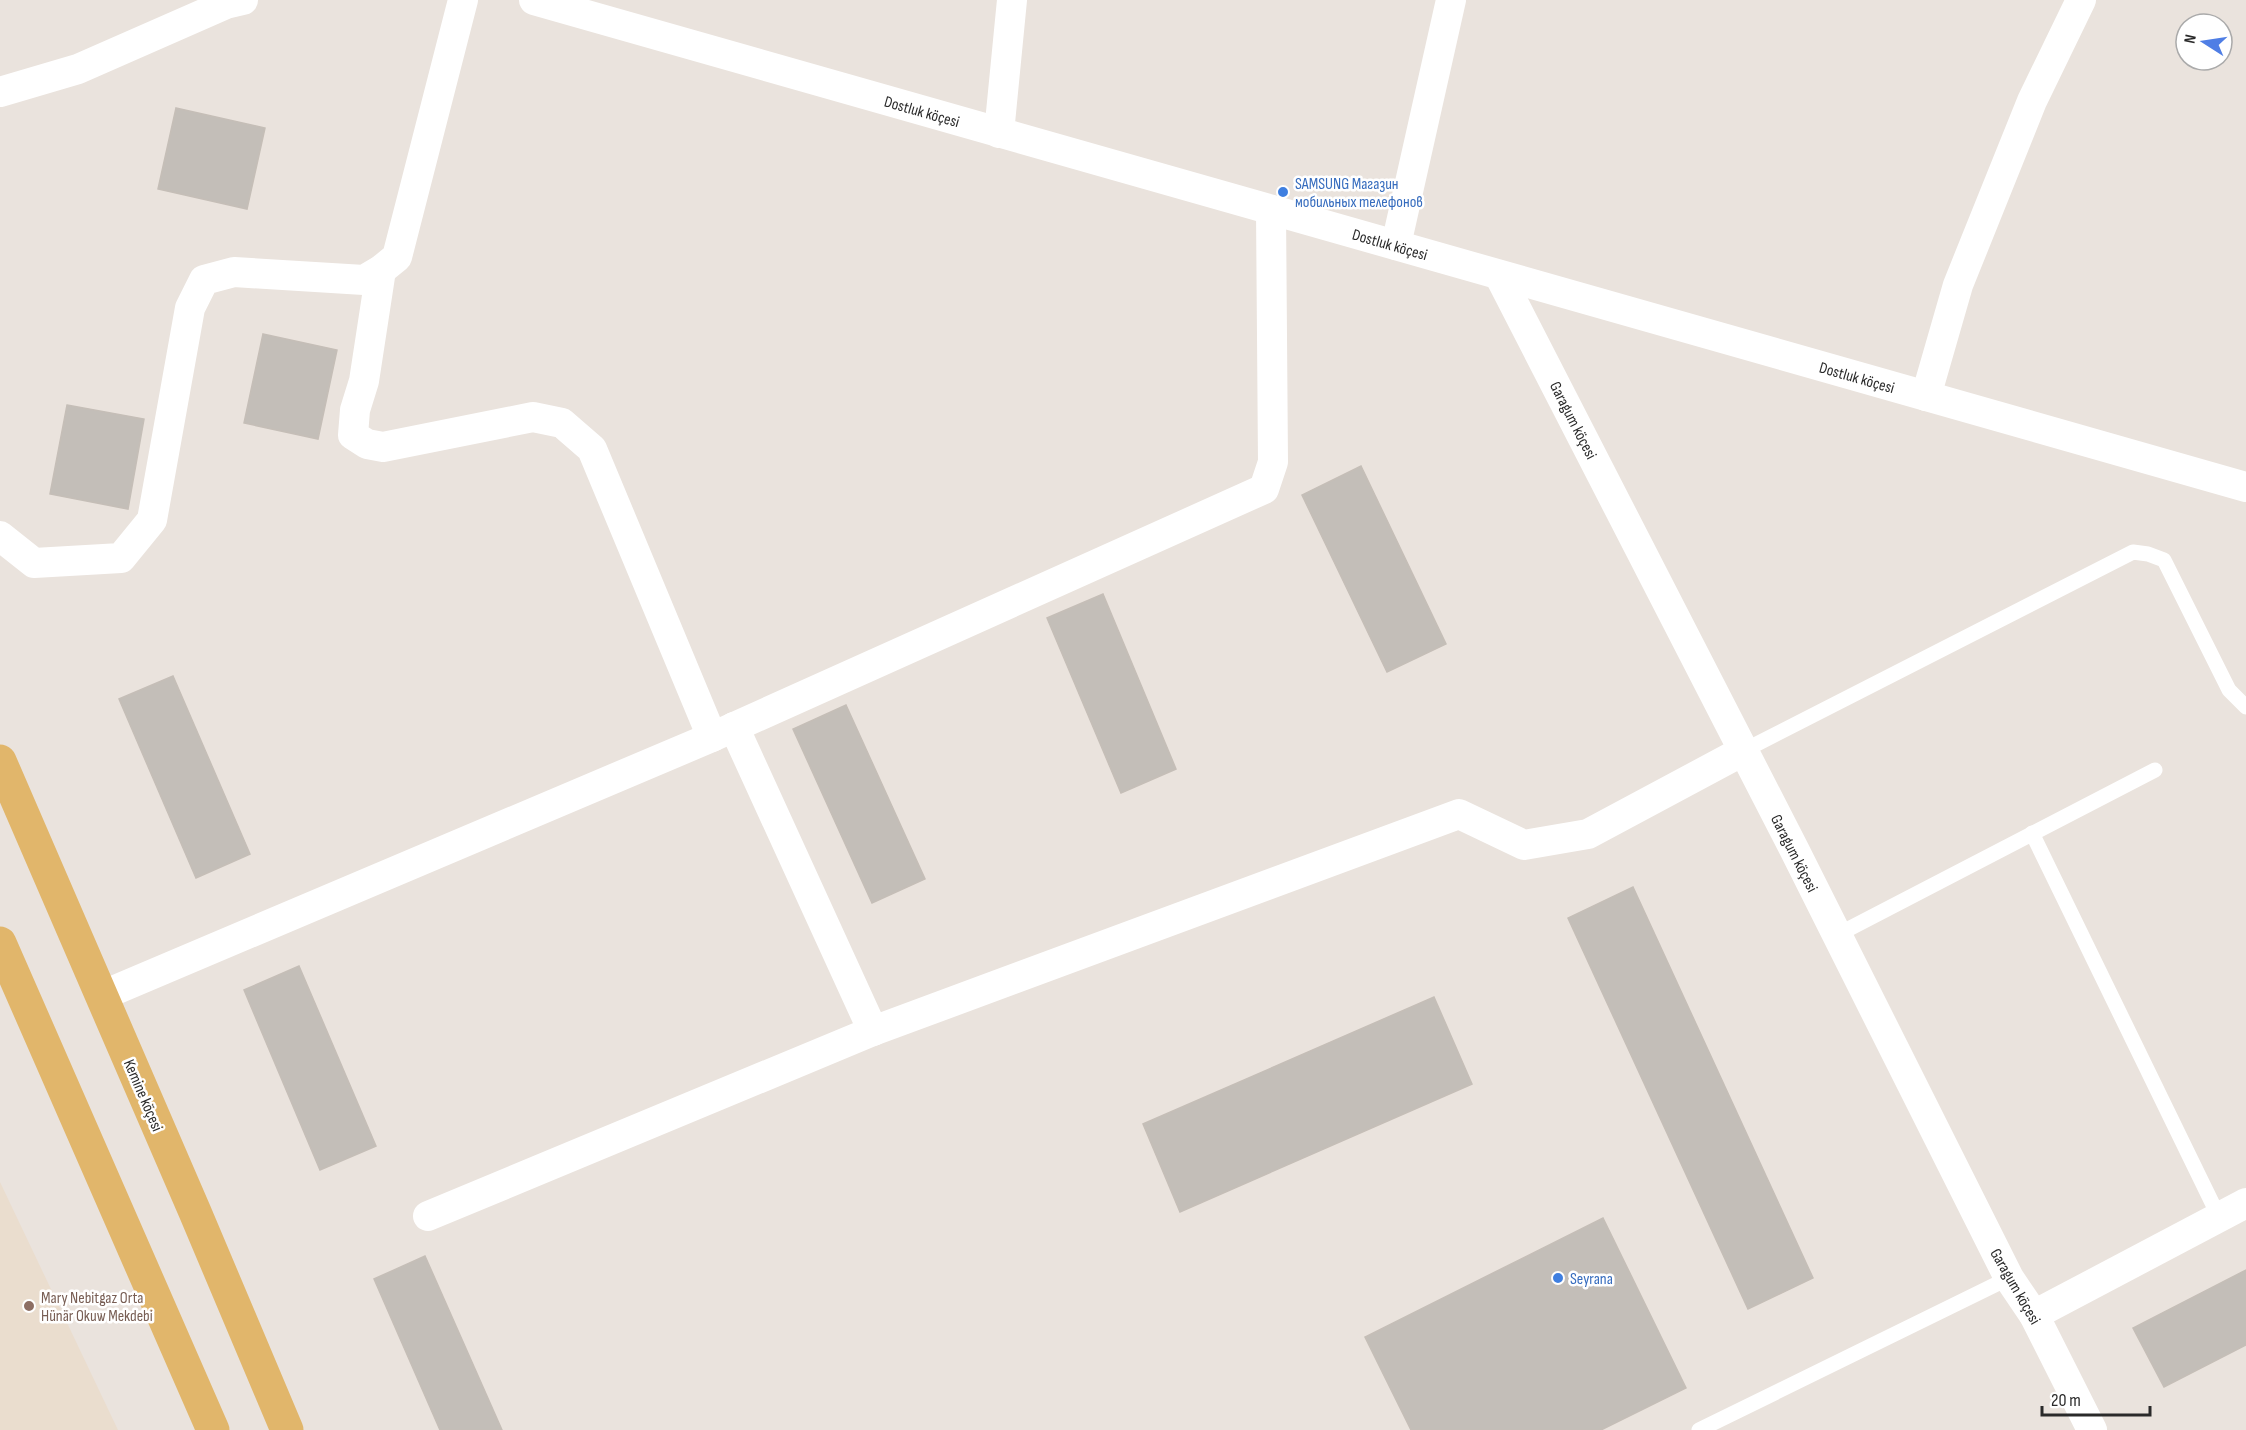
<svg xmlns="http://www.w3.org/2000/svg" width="2246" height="1430" viewBox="0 0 2246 1430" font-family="'Sofia Sans Condensed',sans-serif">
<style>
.education{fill:#eaddce}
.building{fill:#c3beb8;stroke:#c5beb7;stroke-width:1.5}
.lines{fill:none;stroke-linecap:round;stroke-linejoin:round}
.service{stroke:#fff;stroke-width:15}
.minor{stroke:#fff;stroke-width:30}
.primary{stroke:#e1b66b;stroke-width:33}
.shop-dot{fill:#3f7fe0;stroke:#fff;stroke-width:2}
.education-dot{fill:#8d6e63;stroke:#fff;stroke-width:2}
.labels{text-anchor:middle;stroke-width:5;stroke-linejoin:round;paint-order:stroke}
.street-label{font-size:16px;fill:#2a2a2a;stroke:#fff}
.shop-label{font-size:16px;fill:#366cbe;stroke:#fff;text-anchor:start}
.education-label{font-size:16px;fill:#785e54;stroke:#fff;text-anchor:start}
</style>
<rect width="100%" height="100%" fill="#eae3dd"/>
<path class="education" d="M0 1182 118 1430H0Z"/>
<g class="building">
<path d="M176 108 265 128 247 209 158 189Z"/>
<path d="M263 334 337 350 318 439 244 423Z"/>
<path d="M67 405 144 419 128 509 50 494Z"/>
<path d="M1361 466 1446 644 1387 672 1302 495Z"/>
<path d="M1103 594 1176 769 1121 793 1047 618Z"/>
<path d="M173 676 250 854 196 878 119 699Z"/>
<path d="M846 705 925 879 872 903 793 729Z"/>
<path d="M1633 887 1813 1278 1748 1309 1568 918Z"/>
<path d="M299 966 376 1146 320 1170 244 990Z"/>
<path d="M1434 997 1472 1084 1180 1212 1143 1124Z"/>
<path d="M1603 1218 1686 1388 1601 1430H1411L1365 1337Z"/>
<path d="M425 1256 502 1430H440L374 1279Z"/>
<path d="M2246 1270V1345L2164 1387 2133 1328Z"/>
</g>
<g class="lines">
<g class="service">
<path d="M1743 751 2133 552 2148 554 2164 560 2229 690 2246 707"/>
<path d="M2032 833 2219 1217"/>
<path d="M1837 935 2155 770"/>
<path d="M1699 1430 2009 1278"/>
</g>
<g class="minor">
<path d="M534 0 2246 487"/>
<path d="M0 92 78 69 226 4 243 0"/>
<path d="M999 133 1012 0"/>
<path d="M1396 245 1451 0"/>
<path d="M381 270 364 381 355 410 353 435 367 444 383 447 533 417 562 423 592 449 712 737"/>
<path d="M1499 275 1794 849 2009 1278 2034 1315 2092 1430"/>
<path d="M1926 396 1958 285 2032 101 2081 0"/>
<path d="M0 536 34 563 121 558 152 520 190 308 204 280 234 272 364 280 381 270 397 257 463 0"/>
<path d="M734 727 873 1031"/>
<path d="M101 996 712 737 1264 489 1273 462 1271 210"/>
<path d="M428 1216 873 1031 1459 814 1524 845 1588 834 1743 751"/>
<path d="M2034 1315 2246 1203"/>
</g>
<g class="primary">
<path d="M0 761 195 1212 287 1430"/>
<path d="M0 943 213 1430"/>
</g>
</g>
<g class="shop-dot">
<circle cx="1283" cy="192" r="6"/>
<circle cx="1558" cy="1278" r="6"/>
</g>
<circle class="education-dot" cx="29" cy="1306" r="6"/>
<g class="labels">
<g class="street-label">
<text transform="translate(922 111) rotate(16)" y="6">Dostluk köçesi</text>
<text transform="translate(1390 244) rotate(16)" y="6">Dostluk köçesi</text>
<text transform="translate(1857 377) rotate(16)" y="6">Dostluk köçesi</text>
<text transform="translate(1574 420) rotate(63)" y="6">Garagum köçesi</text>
<text transform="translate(1795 853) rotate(63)" y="6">Garagum köçesi</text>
<text transform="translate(144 1095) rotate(67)" y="6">Kemine köçesi</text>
<text transform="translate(2016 1286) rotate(60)" y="6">Garagum köçesi</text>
</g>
<g class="shop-label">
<text x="1295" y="189">SAMSUNG Магазин<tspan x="1295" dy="18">мобильных телефонов</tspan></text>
<text x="1570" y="1284">Seyrana</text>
</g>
<g class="education-label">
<text x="41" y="1303">Mary Nebitgaz Orta<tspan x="41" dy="18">Hünär Okuw Mekdebi</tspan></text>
</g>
</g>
<g transform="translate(2204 42) rotate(282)"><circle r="28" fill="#ffffff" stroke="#aaaaaa" stroke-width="1.5"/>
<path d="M0-4.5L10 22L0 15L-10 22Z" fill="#4f7ee5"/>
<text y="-9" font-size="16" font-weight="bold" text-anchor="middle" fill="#2a2a2a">N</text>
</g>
<path d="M2042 1406v9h108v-9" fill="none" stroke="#2a2a2a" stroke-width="3"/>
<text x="2051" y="1406" font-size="18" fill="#2a2a2a" stroke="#ffffff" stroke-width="4.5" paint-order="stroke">20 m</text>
</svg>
